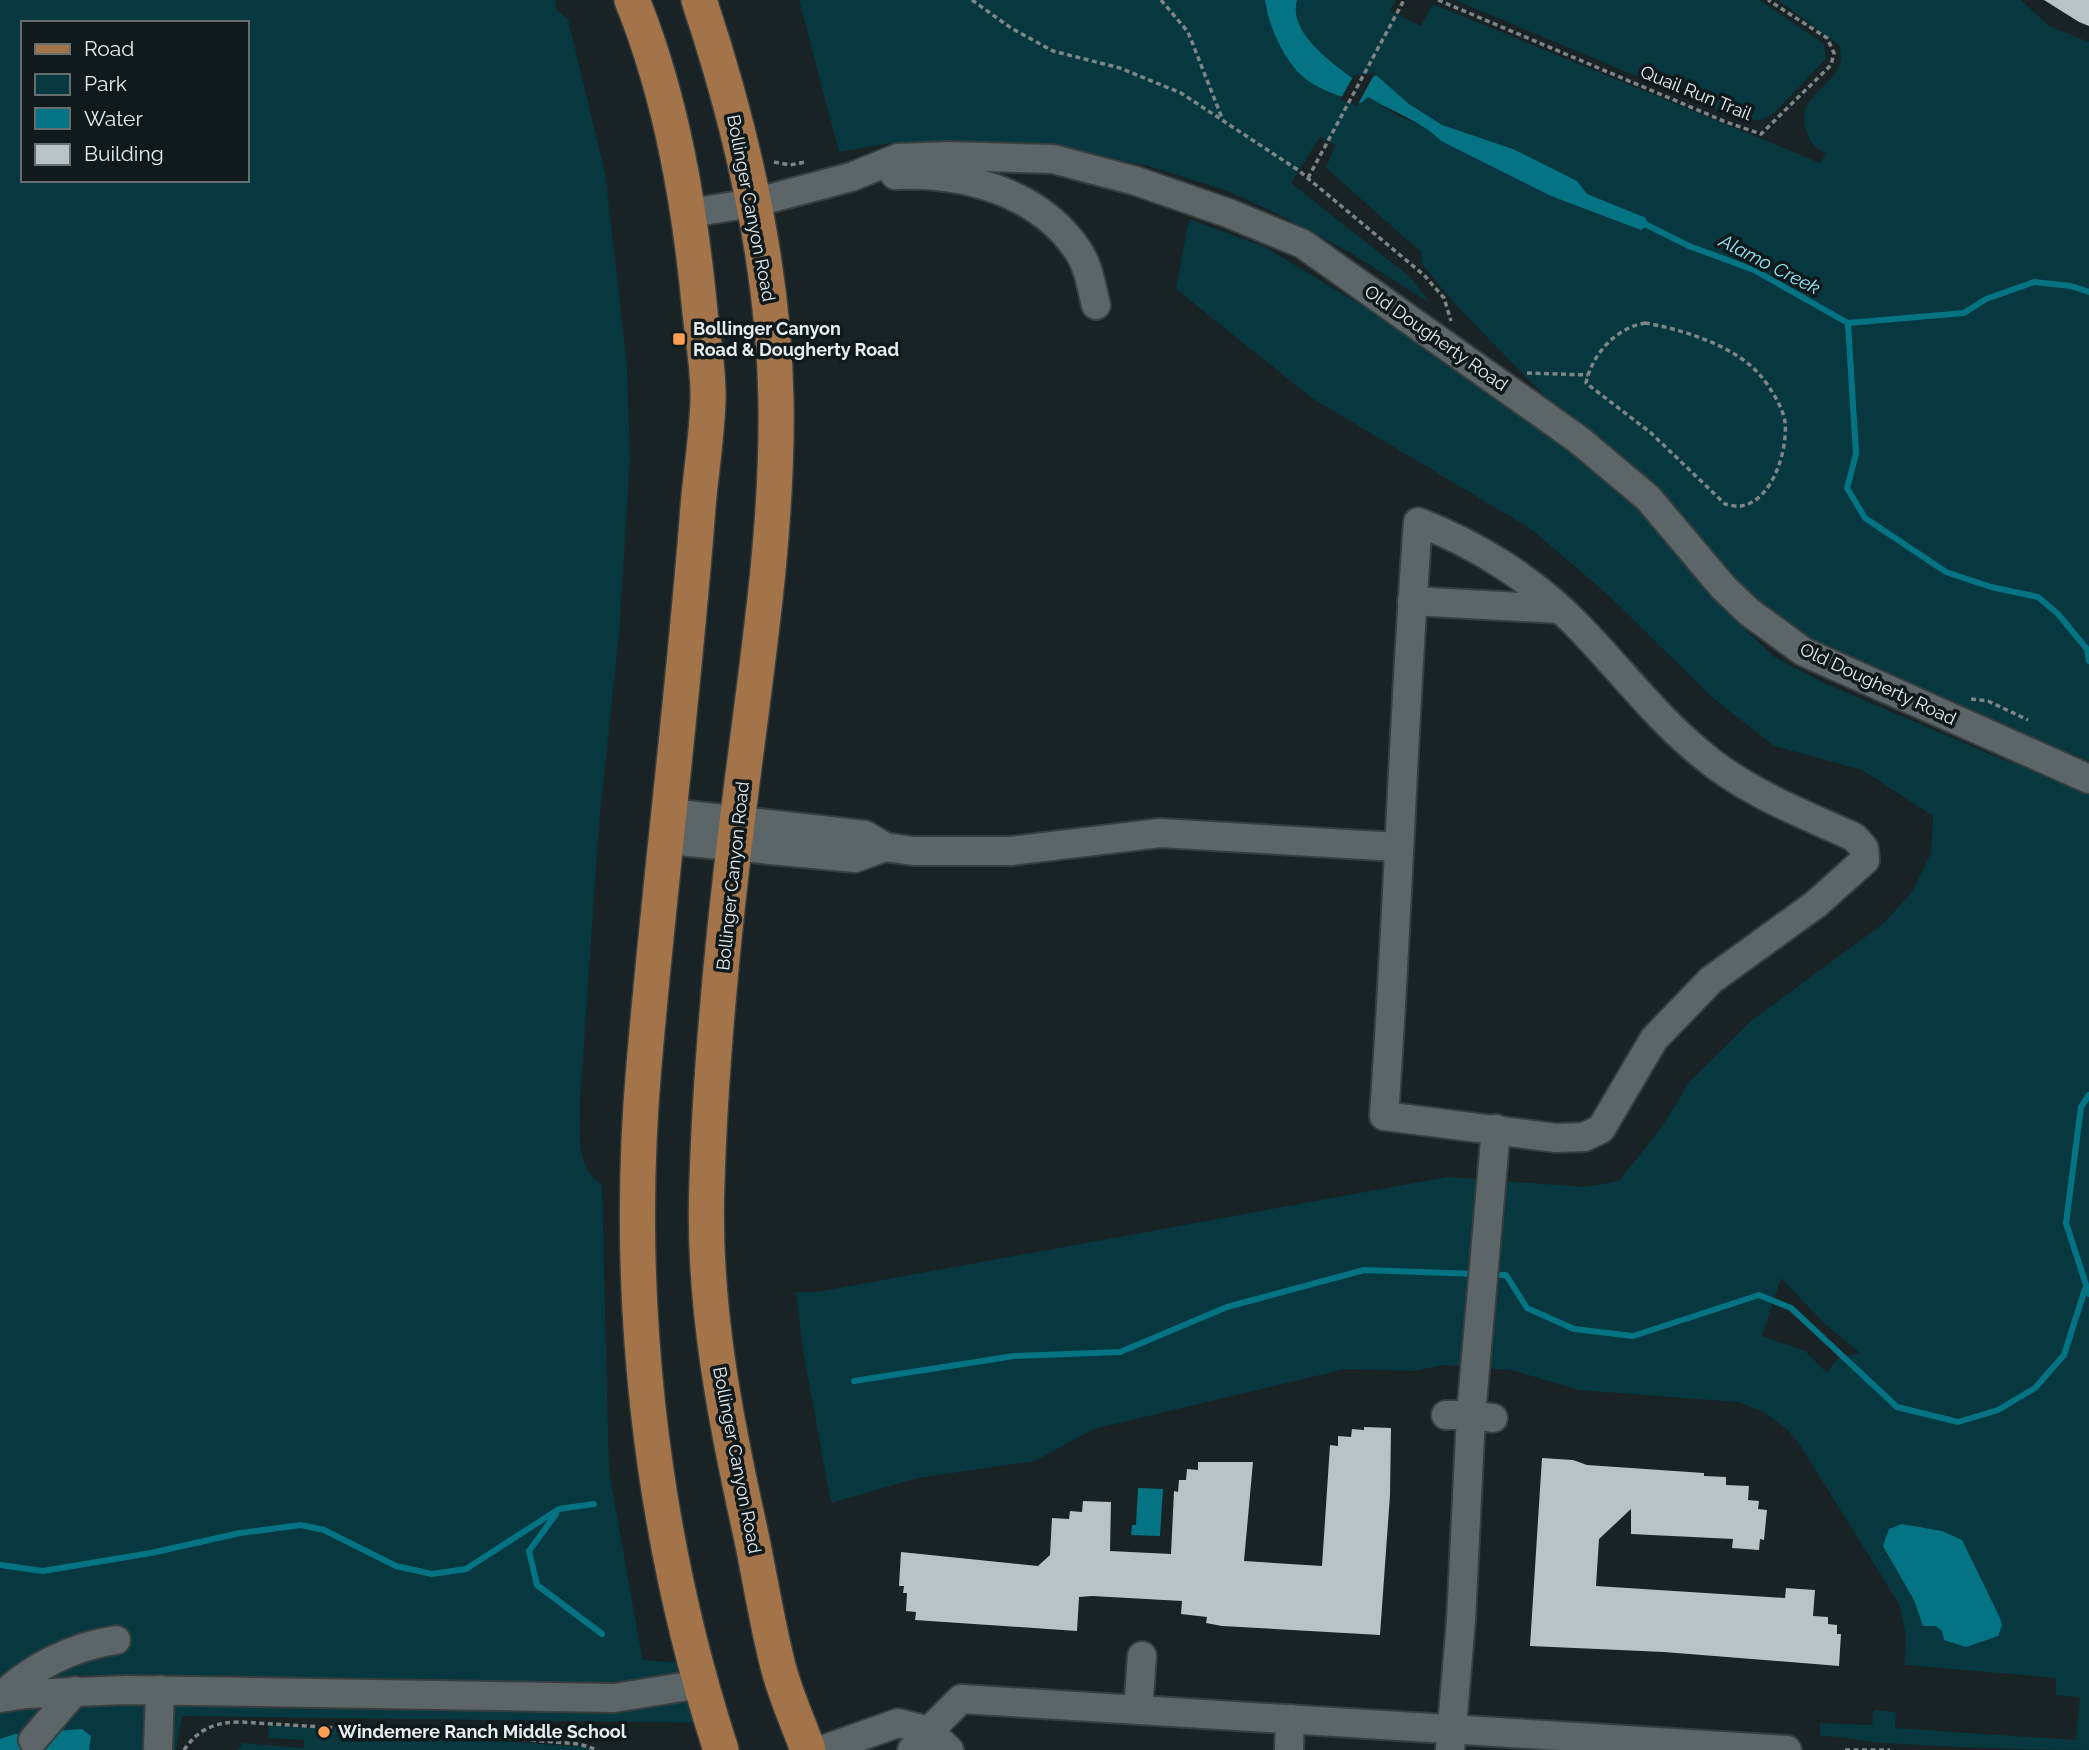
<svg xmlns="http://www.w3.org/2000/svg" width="2089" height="1750" viewBox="0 0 2089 1750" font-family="Raleway,sans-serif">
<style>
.green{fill:#07373f;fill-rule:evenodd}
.water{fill:#047484}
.pier{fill:#192224}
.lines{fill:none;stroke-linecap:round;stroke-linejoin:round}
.stream{stroke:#047484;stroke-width:6}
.building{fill:#b7c3c5}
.minor-casing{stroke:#373e3f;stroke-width:32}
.major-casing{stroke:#373e3f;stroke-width:38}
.path{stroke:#7e8587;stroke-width:3.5;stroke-dasharray:5 3.5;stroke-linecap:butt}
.minor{stroke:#5c6668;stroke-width:28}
.major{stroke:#a37449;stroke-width:35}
.poi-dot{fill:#fb9e51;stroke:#10191b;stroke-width:2.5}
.labels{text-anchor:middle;stroke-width:7;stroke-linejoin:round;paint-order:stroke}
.street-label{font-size:18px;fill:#e7edef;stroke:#10191b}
.poi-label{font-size:18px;font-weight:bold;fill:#e7edef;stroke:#10191b;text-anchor:start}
.water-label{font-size:19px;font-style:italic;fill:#91e5f5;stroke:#10191b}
</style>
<rect width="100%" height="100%" fill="#192224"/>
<g class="green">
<path d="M0 0H555L556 10 568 19 605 173 627 365 630 458 619 635 599 823 580 1103C581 1132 574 1167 602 1184L609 1471 642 1657 643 1660 699 1664 713 1723 182 1716 176 1750H0ZM23 23H247V180H23Z"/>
<path d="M799 0H1265L1266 10 1321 86 1338 96 1361 103 1368 97 1398 116 1430 128 1441 141 1551 196 1641 230 1610 205 1587 194 1577 181 1513 149 1442 125 1409 104 1377 77 1352 78C1330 61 1288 32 1297 0H1396L1390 11 1421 26 1433 4 1820 163 1826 154C1815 147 1809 142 1806 130 1796 97 1829 91 1839 66 1842 59 1841 52 1839 45L1778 0H2021L2049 26 2089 42V761L2001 724 1948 707 1829 651 1790 626 1743 590 1668 500 1555 407 1455 304 1422 264 1421 252 1326 168 1335 145 1320 137 1291 183 1410 277 1430 303 1349 252 1278 214 1225 190 1148 166 1064 150 892 143 839 152Z"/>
<path d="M1455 0H1759L1824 44 1826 59 1773 114 1761 120H1741Z"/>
<path d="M1189 219 1265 247 1371 311 1592 465 1644 515 1709 594 1773 656 1824 683 2004 760 2050 775 2089 795V1750C2020 1750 1952 1747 1884 1743 1861 1742 1842 1735 1820 1736V1723L1872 1725 1874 1710 1896 1712 1895 1728 2076 1740 2080 1697 2056 1695V1678L1905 1665 1906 1636 1899 1604 1800 1445 1787 1429 1762 1411 1737 1402 1579 1390 1511 1370 1445 1365 1413 1371 1345 1369 1094 1429 1035 1461 918 1478 831 1503 803 1350 796 1292H817L1447 1177 1585 1187 1619 1181 1662 1127 1690 1081 1752 1020 1884 923 1912 892 1931 853 1933 816 1862 770 1774 746 1713 698 1606 593 1531 529 1312 398 1176 289ZM1781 1278 1825 1324 1860 1353 1837 1359 1827 1373 1805 1351 1762 1336Z"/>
<path d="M269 1725 586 1747 594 1750H237L243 1743 304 1748V1740L268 1738Z"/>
</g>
<g class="water">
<path d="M1265 0H1297C1288 32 1330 61 1352 78L1377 76 1409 104 1442 125 1513 149 1577 181 1587 194 1646 218 1647 225 1641 230 1551 196 1441 141C1425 123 1391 111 1368 97L1361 103C1342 97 1316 89 1301 75 1283 58 1268 24 1265 0Z"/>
<path d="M1138 1488 1163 1489 1160 1536 1131 1535 1132 1525H1136Z"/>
<path d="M1902 1524 1942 1531 1962 1540 2000 1618 2002 1625 1998 1636 1966 1647 1944 1640 1942 1631 1936 1626H1923L1914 1600 1883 1546 1889 1529Z"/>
<path d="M82 1729 91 1736 89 1750H0V1739L15 1734Z"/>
</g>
<path class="pier" d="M1375 73 1357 106 1340 100 1354 75Z"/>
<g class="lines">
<g class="stream">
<path d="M1641 222 1689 246 1754 270 1848 323 1856 454 1847 488 1865 518 1946 572 1991 587 2038 597 2058 614 2087 649 2089 661"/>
<path d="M1848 323 1964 313 1986 299 2034 282 2071 286 2089 292"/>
<path d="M2089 1095 2081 1107 2066 1223 2089 1294"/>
<path d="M1492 1275H1506L1527 1308 1574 1329 1633 1336 1759 1295 1791 1308 1897 1407 1958 1422 1998 1410 2035 1388 2064 1355 2085 1289"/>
<path d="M854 1381 1014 1356 1120 1352 1227 1307 1364 1270 1477 1274"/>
<path d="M556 1514 529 1551 537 1585 602 1634"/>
<path d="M0 1565 43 1571 151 1553 240 1533 301 1525 324 1530 396 1566 432 1574 466 1569 559 1509 594 1504"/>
</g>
</g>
<g class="building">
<path d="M2044 0H2089V26L2079 22Z"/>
<path d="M1364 1427 1391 1428 1390 1495 1380 1635 1222 1626 1206 1623 1207 1617 1181 1614 1182 1601 1092 1596 1079 1597 1077 1631 915 1620 916 1612 906 1611 907 1593H903L904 1586H899L901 1552 1038 1566 1050 1555 1052 1518 1069 1519 1070 1511 1082 1512 1083 1501 1111 1502 1110 1551 1171 1554 1174 1491 1178 1492 1179 1480H1186L1187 1469 1198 1470V1462H1253L1244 1561 1322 1566 1330 1445 1338 1446V1436L1351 1437 1352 1429 1364 1430Z"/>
<path d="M1542 1458 1573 1460 1587 1465 1704 1473V1476L1726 1477V1485L1749 1486 1748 1500 1759 1501 1758 1509 1767 1510 1764 1540 1760 1539 1759 1550 1732 1548 1733 1539 1631 1534V1509L1599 1539 1596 1586 1785 1598 1786 1588 1815 1590 1813 1616 1828 1617V1624L1837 1625V1634H1841L1839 1666 1664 1652 1530 1646Z"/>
</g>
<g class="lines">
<g class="minor-casing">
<g id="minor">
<path d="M895 175C962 172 1037 191 1077 249 1089 266 1091 286 1096 305"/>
<path d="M690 213 753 203 851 177 898 158 949 156 1053 159 1136 181 1228 213 1303 244 1579 440 1648 498 1723 587 1749 612 1804 652 2089 779"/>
<path d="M1418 522C1476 544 1535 581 1578 626 1619 668 1655 716 1700 753 1745 792 1801 813 1854 837L1864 848 1865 860 1816 904 1711 980 1654 1039 1601 1129 1584 1137 1556 1138 1384 1116C1398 918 1403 720 1418 522Z"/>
<path d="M1412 601 1560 609"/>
<path d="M670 813 865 835 885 847 913 851H1011L1160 833 1398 847"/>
<path d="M667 840 855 858 885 847"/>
<path d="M1446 1415H1471L1461 1620 1450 1750"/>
<path d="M1493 1418 1471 1415 1496 1129"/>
<path d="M0 1698 27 1694 127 1690 614 1698 701 1684"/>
<path d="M0 1698C29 1668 74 1646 116 1640"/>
<path d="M1138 1710 1142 1656"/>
<path d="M33 1740 75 1691"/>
<path d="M158 1750 160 1690"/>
<path d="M822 1750 898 1723 929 1731 912 1750"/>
<path d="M949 1750 929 1731 961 1699 1787 1750"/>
<path d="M1289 1750 1290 1719"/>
</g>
</g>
<g class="major-casing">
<g id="major">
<path d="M632 0C672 99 690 207 700 312 703 341 709 371 708 400 707 436 701 471 698 507 684 693 660 878 644 1065 624 1294 650 1531 721 1750"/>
<path d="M699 0C742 129 774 265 776 401 778 529 758 656 742 783 725 915 711 1049 707 1182 702 1301 725 1419 751 1535 760 1578 767 1623 778 1666 785 1694 798 1722 808 1750"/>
</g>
</g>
<g class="path">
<path d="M972 0 1011 28 1053 51 1120 68 1181 93 1298 170 1424 275 1444 298 1451 321"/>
<path d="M1161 0 1188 32 1222 118"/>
<path d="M1438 0 1726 122 1761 134 1831 65 1834 53 1827 38 1768 0"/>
<path d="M774 162 790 165 805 162"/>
<path d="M1308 178 1404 0"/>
<path d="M1645 323C1682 329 1735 346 1760 375 1770 387 1783 407 1785 422 1788 449 1773 501 1741 506 1737 507 1730 505 1725 504L1651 433 1586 383C1592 354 1616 328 1645 323Z"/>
<path d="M1527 373 1588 375"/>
<path d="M1971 699 1988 701 2028 720"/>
<path d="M184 1750C199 1728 216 1722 241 1722L530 1740 579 1744 598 1750"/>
<path d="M1845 1750H1890"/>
</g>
<use href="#minor" class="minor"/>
<use href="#major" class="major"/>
</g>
<g class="poi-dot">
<rect x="672" y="332" width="14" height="14" rx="3.5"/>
<circle cx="324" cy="1732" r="7"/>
</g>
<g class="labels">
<g class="street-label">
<text transform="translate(1696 93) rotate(22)" y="6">Quail Run Trail</text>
<text transform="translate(751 208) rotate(79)" y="6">Bollinger Canyon Road</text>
<text transform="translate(1436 338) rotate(35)" y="6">Old Dougherty Road</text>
<text transform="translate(1878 684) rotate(25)" y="6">Old Dougherty Road</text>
<text transform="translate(733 876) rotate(-84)" y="6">Bollinger Canyon Road</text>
<text transform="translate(737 1460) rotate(79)" y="6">Bollinger Canyon Road</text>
</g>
<g class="poi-label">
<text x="693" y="335">Bollinger Canyon<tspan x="693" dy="21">Road &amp; Dougherty Road</tspan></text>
<text x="338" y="1738">Windemere Ranch Middle School</text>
</g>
<g class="water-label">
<text transform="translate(1770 264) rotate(27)" y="7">Alamo Creek</text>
</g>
</g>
<rect x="21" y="21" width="228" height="161" fill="#10191b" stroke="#666e70" stroke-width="2"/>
<rect x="35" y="44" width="35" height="10" fill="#a37449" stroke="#666e70" stroke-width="2"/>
<text x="84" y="56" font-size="21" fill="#e7edef">Road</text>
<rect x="35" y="74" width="35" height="21" fill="#07373f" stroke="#666e70" stroke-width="2"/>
<text x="84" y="91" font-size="21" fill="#e7edef">Park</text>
<rect x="35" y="108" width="35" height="21" fill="#047484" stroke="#666e70" stroke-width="2"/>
<text x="84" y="126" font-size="21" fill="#e7edef">Water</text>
<rect x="35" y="144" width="35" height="21" fill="#b7c3c5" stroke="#666e70" stroke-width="2"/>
<text x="84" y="161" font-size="21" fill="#e7edef">Building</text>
</svg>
